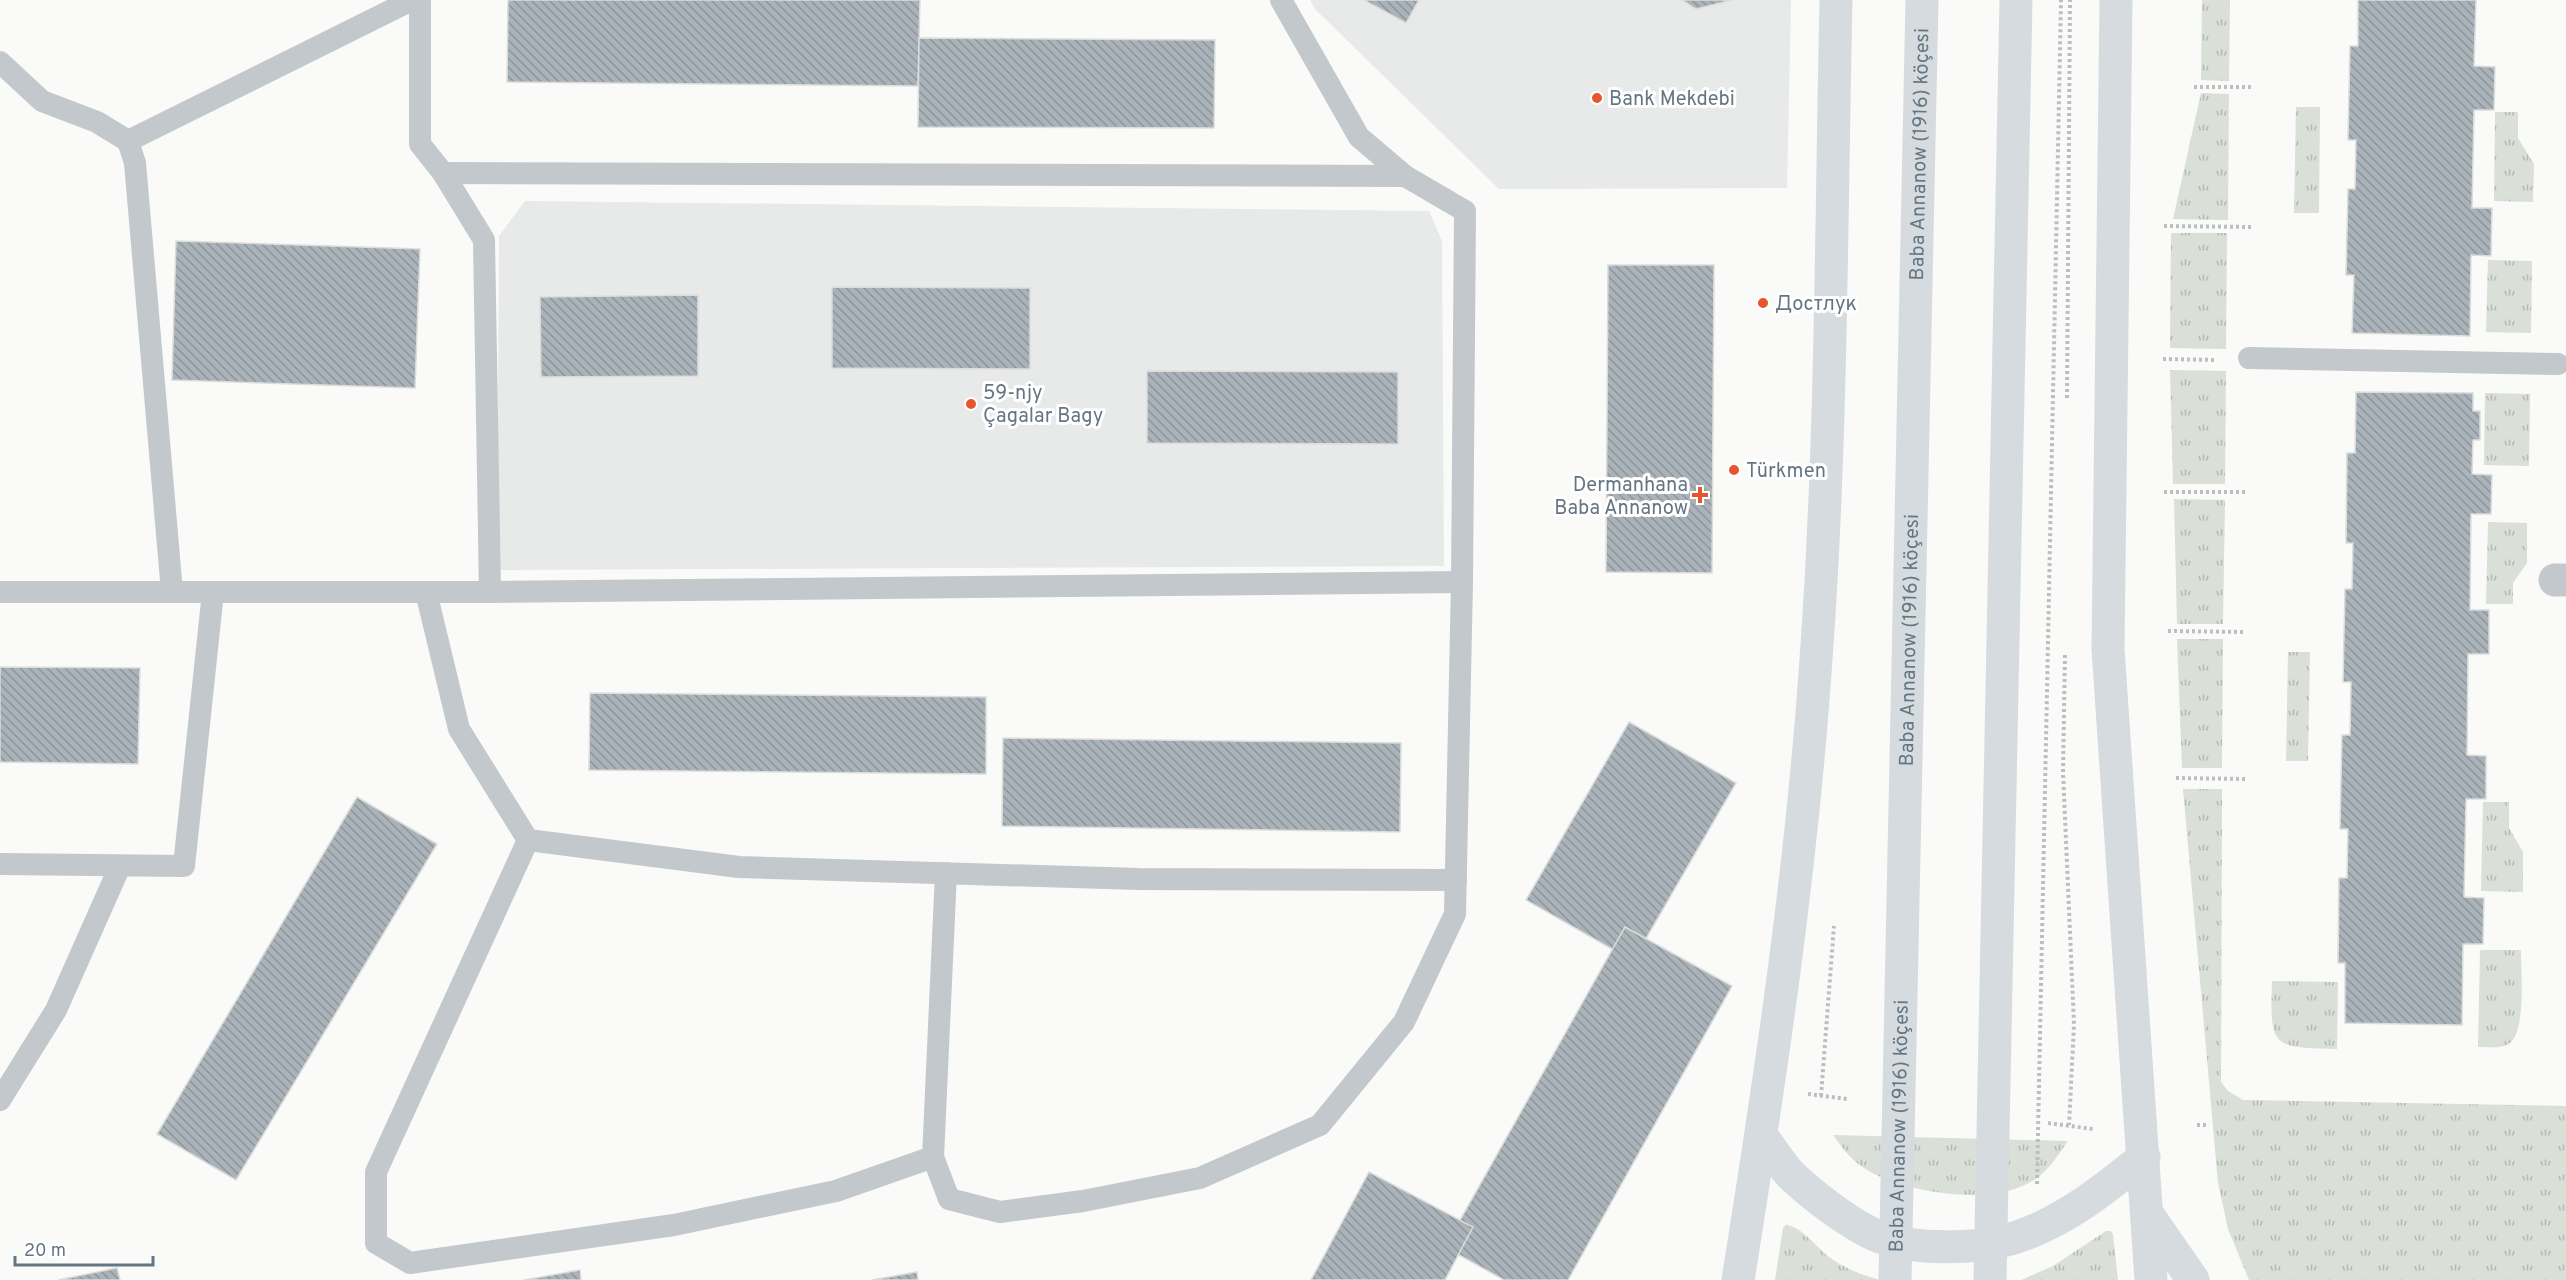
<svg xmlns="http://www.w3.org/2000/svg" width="2566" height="1280" viewBox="0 0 2566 1280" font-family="Overpass,sans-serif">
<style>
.built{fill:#e8e9e9}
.grass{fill:url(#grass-tufts)}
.building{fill:url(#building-back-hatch);stroke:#dcdcda;stroke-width:1.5}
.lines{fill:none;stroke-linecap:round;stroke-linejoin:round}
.path{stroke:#bbbfc2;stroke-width:4;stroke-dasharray:3 3;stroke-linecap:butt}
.lane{stroke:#c3c8cc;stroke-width:22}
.street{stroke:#c3c8cc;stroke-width:33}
.secondary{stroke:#d6dbdf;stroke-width:33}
.primary{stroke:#d6dbdf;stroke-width:33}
.poi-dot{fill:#e4572e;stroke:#fff;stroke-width:2}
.labels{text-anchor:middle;stroke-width:6;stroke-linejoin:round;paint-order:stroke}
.poi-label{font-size:20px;fill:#657683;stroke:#fff;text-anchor:start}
.street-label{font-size:20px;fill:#657683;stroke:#fff}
</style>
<defs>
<pattern id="grass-tufts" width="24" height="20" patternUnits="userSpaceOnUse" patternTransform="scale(1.5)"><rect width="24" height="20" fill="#dadfd7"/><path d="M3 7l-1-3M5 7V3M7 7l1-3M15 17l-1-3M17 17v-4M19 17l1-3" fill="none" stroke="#b4b9b4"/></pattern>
<pattern id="building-back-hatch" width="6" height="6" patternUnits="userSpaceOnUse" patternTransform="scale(1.5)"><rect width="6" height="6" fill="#aab3b9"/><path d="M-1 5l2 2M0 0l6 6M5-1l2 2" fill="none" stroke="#8e969c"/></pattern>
</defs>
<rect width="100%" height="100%" fill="#fafaf8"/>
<g class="built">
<path d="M1310 0H1791L1787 188 1499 189 1315 9Z"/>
<path d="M525 201 1429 211 1442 241 1444 566 497 570 499 236Z"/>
</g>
<g class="grass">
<path d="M2202 0H2230L2229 81 2201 80Z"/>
<path d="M2201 93 2229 94 2228 220 2173 219Z"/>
<path d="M2296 107H2320L2319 213H2294Z"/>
<path d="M2495 112H2518V138L2534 164 2533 202 2494 201Z"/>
<path d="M2171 233H2227L2226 349 2170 348Z"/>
<path d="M2488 260 2532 261 2531 333 2486 332Z"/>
<path d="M2170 370 2226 371 2225 484H2173Z"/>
<path d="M2485 393 2530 394 2529 466 2484 465Z"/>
<path d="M2174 499 2225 500 2223 624H2177Z"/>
<path d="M2488 522 2527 523V563L2513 583V604H2486Z"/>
<path d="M2177 639H2223L2222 768H2182Z"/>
<path d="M2288 652H2310L2308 761H2286Z"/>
<path d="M2183 789H2222L2221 1082 2228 1091 2243 1100 2566 1106V1280H2249L2228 1229 2218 1183Z"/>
<path d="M2483 802H2509V828L2523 852V892L2481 891Z"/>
<path d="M2480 950H2521C2521 970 2526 1031 2510 1043 2502 1049 2488 1047 2478 1047Z"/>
<path d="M2272 981 2338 982 2337 1049C2271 1048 2270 1047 2272 981Z"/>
<path d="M1833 1135 2068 1141C2056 1158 2046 1175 2027 1184 1986 1205 1902 1193 1864 1168 1851 1160 1841 1146 1833 1135Z"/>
<path d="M1786 1225C1802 1226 1818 1250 1832 1259 1846 1269 1864 1276 1881 1280H1775L1783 1228Z"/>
<path d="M2106 1231H2111L2113 1234 2118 1280H2021L2053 1266Z"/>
</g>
<g class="building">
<path d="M508 0H920L918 86 507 82Z"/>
<path d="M1364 0H1419L1406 23Z"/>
<path d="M1682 0H1732L1696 9Z"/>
<path d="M2358 0H2476L2474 66 2495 67 2494 110H2474L2472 208H2492L2491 256 2471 255 2470 336 2352 333 2354 275H2346L2348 189H2355L2356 140H2348L2350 46H2358Z"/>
<path d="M919 38 1215 40 1214 128 918 127Z"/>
<path d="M176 241 420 249 415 388 172 380Z"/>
<path d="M1608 265H1714L1712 573 1606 572Z"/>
<path d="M832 287 1030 288V369L832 368Z"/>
<path d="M698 295V376L541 377 540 297Z"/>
<path d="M1147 371 1398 372V444L1147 443Z"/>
<path d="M2356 392 2473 393V411H2480V440H2473L2472 474 2492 475 2491 514H2471L2470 610H2489V654H2468L2467 755 2486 756V799H2466L2464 897 2484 898 2483 944H2463L2462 1025 2345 1023V963H2338L2339 878H2347L2348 829H2340L2342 735H2350L2351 682H2343L2345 589H2352L2353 543H2346L2347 453H2355Z"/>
<path d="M0 667 140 668 138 764 0 762Z"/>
<path d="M590 693 986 697V774L589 770Z"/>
<path d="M1629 722 1736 783 1633 961 1526 900Z"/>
<path d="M1003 738 1401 743 1400 832 1002 826Z"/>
<path d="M357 797 437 844 236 1180 157 1134Z"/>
<path d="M1625 927 1732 986 1568 1280H1504L1445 1247Z"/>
<path d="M1369 1172 1473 1227 1445 1280H1311Z"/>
<path d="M117 1268 120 1280H58Z"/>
<path d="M580 1270 581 1280H524Z"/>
<path d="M917 1272 918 1280H872Z"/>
</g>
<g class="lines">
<g class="path">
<path d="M2194 87H2252"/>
<path d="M2164 226 2251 227"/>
<path d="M2163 359 2216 360"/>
<path d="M2067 398 2070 0"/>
<path d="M2164 492H2248"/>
<path d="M2168 631 2246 632"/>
<path d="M2065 655 2063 771 2074 1025 2069 1125"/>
<path d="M2176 778 2245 779"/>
<path d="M1808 1094 1847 1099"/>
<path d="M1821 1096 1834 926"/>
<path d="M2048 1123 2093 1129"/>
<path d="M2197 1125H2206"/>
<path d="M2037 1184 2061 0"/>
</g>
<g class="lane">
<path d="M420 0V144L443 173 484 240 490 592"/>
<path d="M0 62 42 101 97 122 128 141 135 163 172 592"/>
<path d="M128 141 412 0"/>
<path d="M443 173 1405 176"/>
<path d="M2249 358 2558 364"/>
<path d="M0 592H490L1462 582"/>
<path d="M426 592 459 729 528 840 739 867 1138 879 1456 880"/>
<path d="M528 840 376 1172V1243L410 1263 674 1225 836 1191 933 1157 946 873"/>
<path d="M0 864 184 866 213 592"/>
<path d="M0 1100 56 1010 120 866"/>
<path d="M933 1157 949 1199 1000 1212 1083 1201 1200 1178 1320 1125 1404 1022 1455 914 1462 582 1465 211 1405 176 1359 137 1281 0"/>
</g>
<path class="street" d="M2555 580H2566"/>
<path class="secondary" d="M2148 1215 2193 1280"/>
<g class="primary">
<path d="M2116 0 2108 649 2151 1280"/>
<path d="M1761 1135C1771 1148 1780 1163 1791 1175 1812 1195 1847 1222 1873 1234 1909 1251 1979 1250 2017 1237 2065 1221 2105 1189 2144 1157"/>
<path d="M1738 1280C1771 1074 1802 867 1816 659 1832 440 1831 219 1836 0"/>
<path id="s1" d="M1895 1280 1922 0"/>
<path d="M1990 1280 2016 0"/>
</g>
</g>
<g class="poi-dot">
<circle cx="1597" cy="98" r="6"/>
<circle cx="1763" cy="303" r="6"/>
<circle cx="971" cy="404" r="6"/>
<circle cx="1734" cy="470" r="6"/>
<path d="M1697 486h6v6h6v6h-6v6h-6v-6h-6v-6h6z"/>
</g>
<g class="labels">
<g class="poi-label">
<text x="1609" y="105">Bank Mekdebi</text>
<text x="1775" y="310">Достлук</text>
<text x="983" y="399">59-njy<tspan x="983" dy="23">Çagalar Bagy</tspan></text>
<text x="1746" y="477">Türkmen</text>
<text x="1688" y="491" text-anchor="end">Dermanhana<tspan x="1688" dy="23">Baba Annanow</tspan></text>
</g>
<g class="street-label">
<text dy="7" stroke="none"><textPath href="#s1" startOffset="1126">Baba Annanow (1916) köçesi</textPath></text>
<text dy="7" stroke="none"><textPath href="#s1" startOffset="640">Baba Annanow (1916) köçesi</textPath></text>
<text dy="7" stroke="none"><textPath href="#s1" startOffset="154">Baba Annanow (1916) köçesi</textPath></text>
</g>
</g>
<path d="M15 1256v9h138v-9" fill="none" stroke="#657683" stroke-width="3"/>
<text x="24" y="1256" font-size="18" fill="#657683" stroke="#ffffff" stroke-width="4.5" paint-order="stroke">20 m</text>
</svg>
